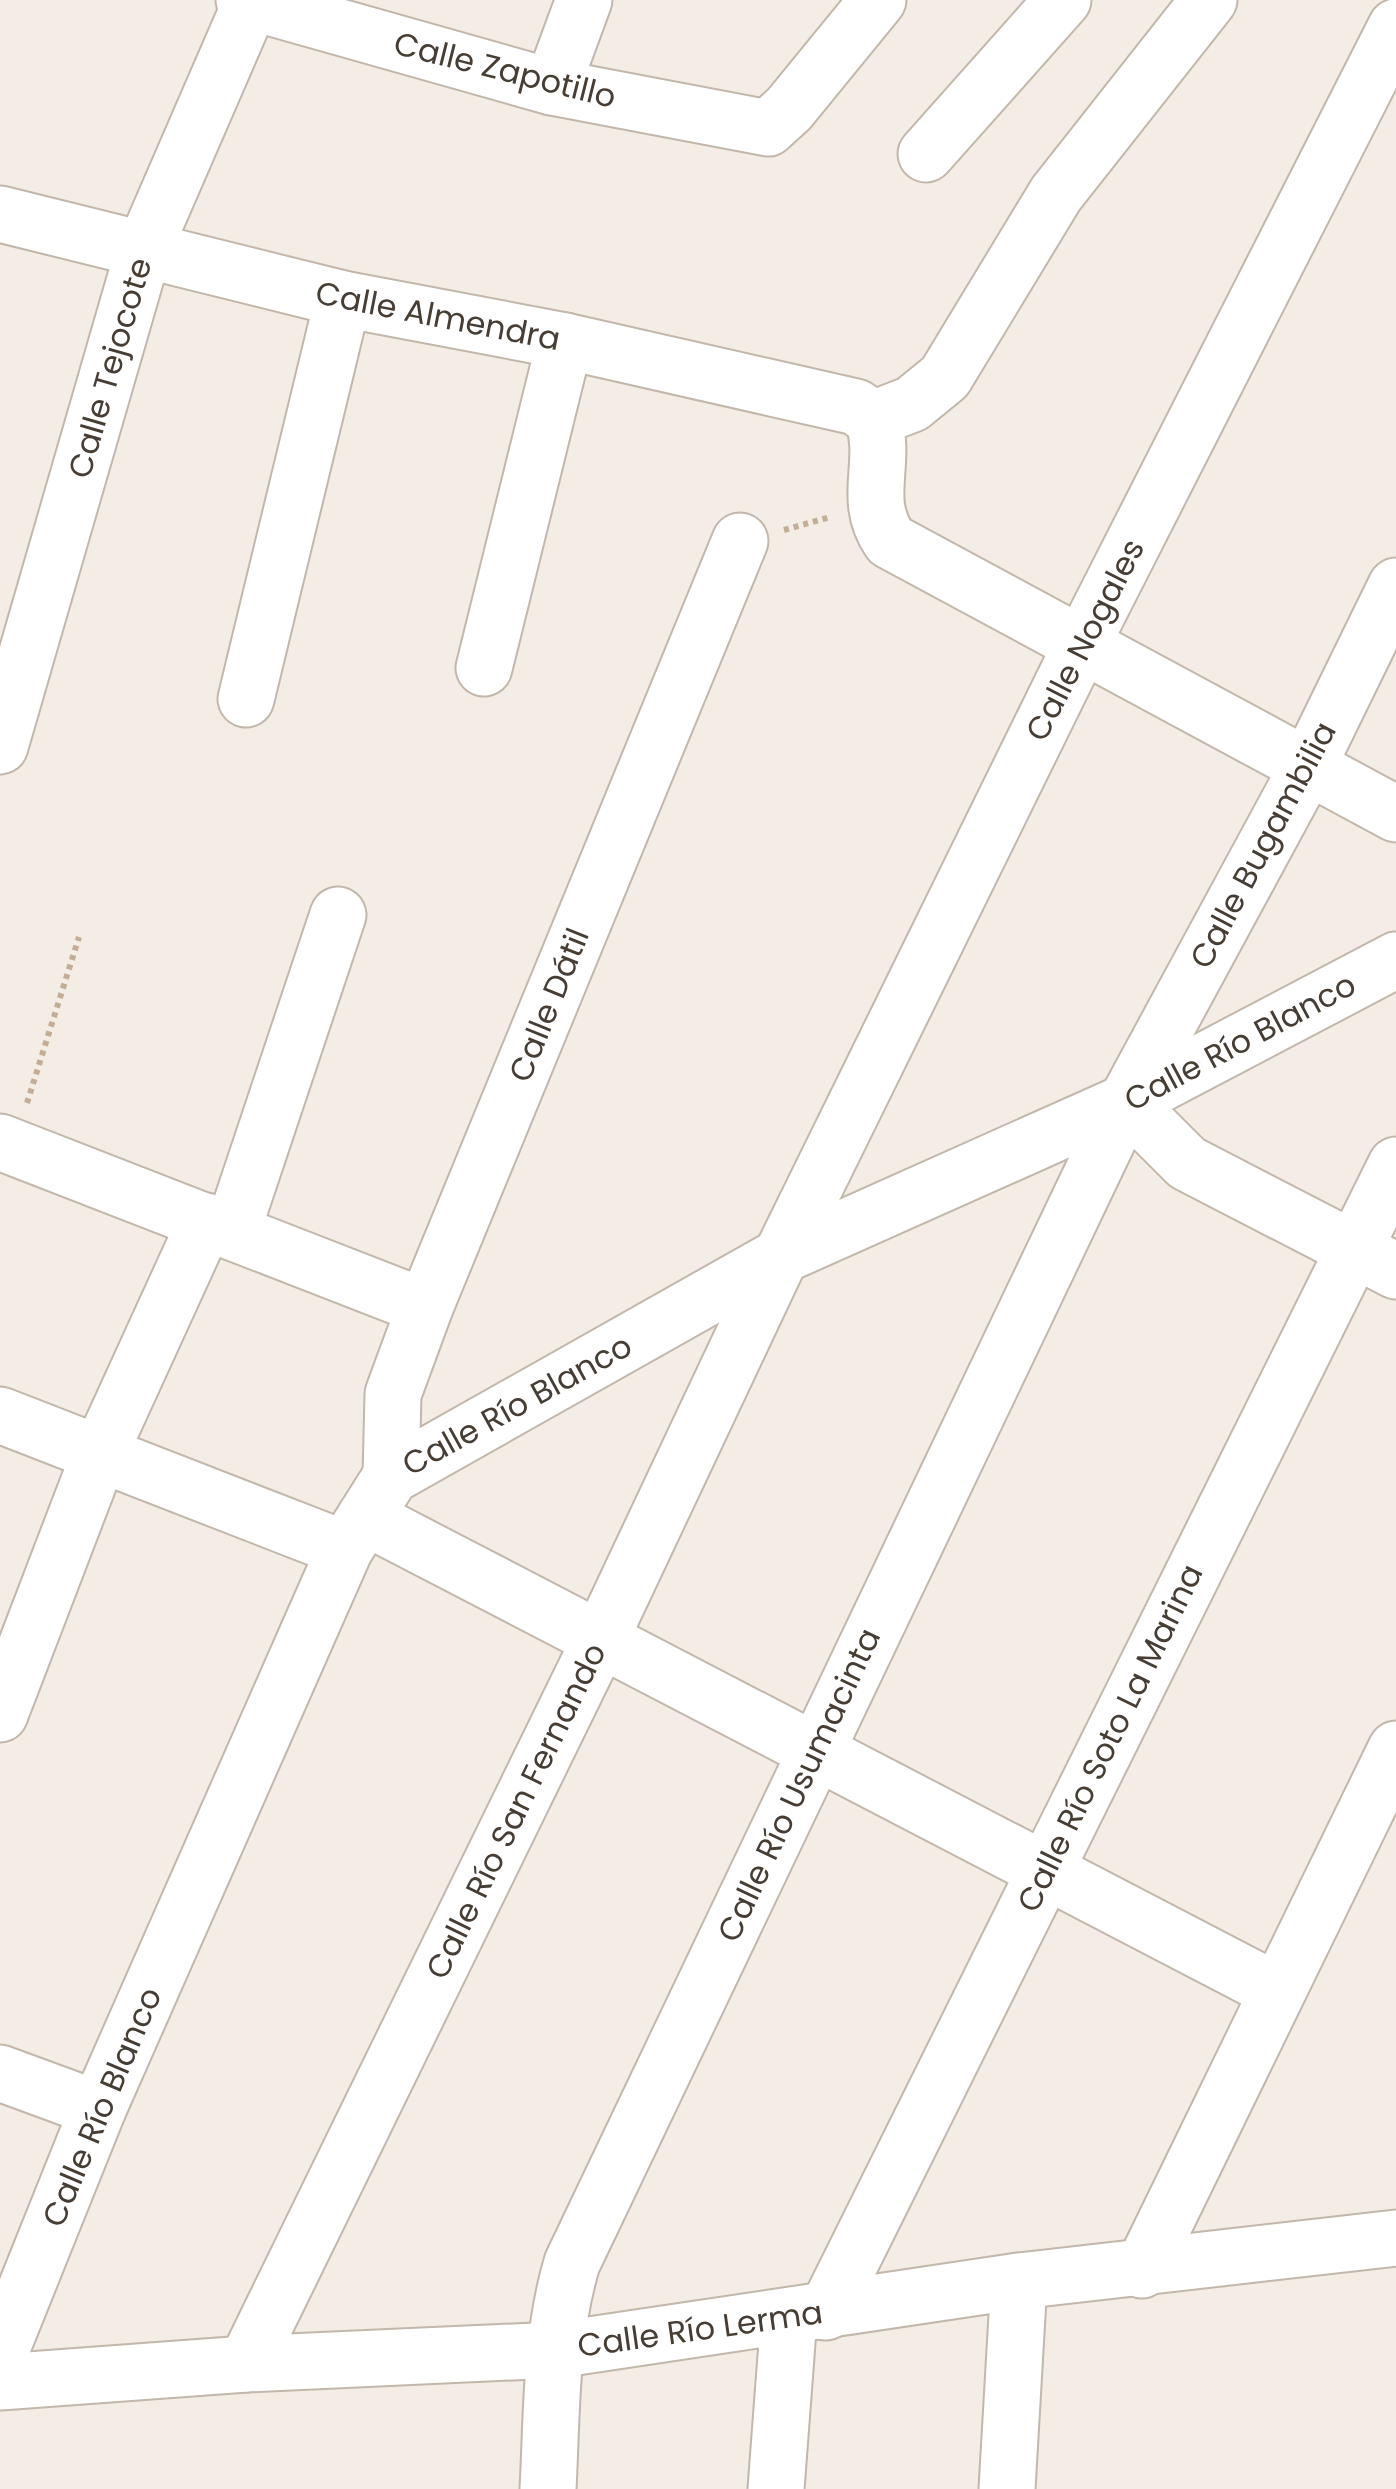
<svg xmlns="http://www.w3.org/2000/svg" width="1396" height="2489" viewBox="0 0 1396 2489" font-family="Poppins,sans-serif">
<style>
.lines{fill:none;stroke-linecap:round;stroke-linejoin:round}
.minor-casing{stroke:#c2b7aa;stroke-width:59}
.path{stroke:#c2ad97;stroke-width:6;stroke-dasharray:5 5;stroke-linecap:butt}
.minor{stroke:#fff;stroke-width:55}
.labels{text-anchor:middle;stroke-width:8;stroke-linejoin:round;paint-order:stroke}
.street-label{font-size:32px;fill:#463d34;stroke:#fff}
</style>
<rect width="100%" height="100%" fill="#f4ede5"/>
<g class="lines">
<g class="minor-casing">
<g id="minor">
<path d="M244 0 552 87 768 128 789 109 878 0"/>
<path d="M552 87 584 0"/>
<path d="M926 154 1063 0"/>
<path d="M0 214 343 299 565 341 856 407 873 419"/>
<path d="M873 419C888 463 861 499 890 541L1396 814"/>
<path d="M873 419 912 404 945 377 1056 194 1209 0"/>
<path d="M484 668 565 341"/>
<path d="M246 699 343 299"/>
<path d="M0 746 144 249 252 0"/>
<path d="M1126 1102 1187 1163 1396 1271"/>
<path d="M0 1142 425 1307"/>
<path d="M232 1232 338 915"/>
<path d="M0 1415 345 1549"/>
<path d="M391 1476 393 1394 425 1307 740 541"/>
<path d="M365 1517 1277 1991"/>
<path d="M0 1714 100 1453 206 1221"/>
<path d="M0 2073 98 2109"/>
<path d="M1142 2270 1396 1749"/>
<path d="M826 2312 1396 1165"/>
<path d="M0 2353 98 2109 345 1549 391 1476 781 1256 1126 1102 1396 960"/>
<path d="M246 2364 600 1640 781 1256 1082 644 1396 27"/>
<path d="M0 2382 246 2364 556 2350 1019 2281 1396 2238"/>
<path d="M548 2489C552 2414 550 2336 572 2263L1126 1102 1307 768 1396 586"/>
<path d="M776 2489 789 2316"/>
<path d="M1007 2489 1019 2281"/>
</g>
</g>
<g class="path">
<path d="M784 530 830 517"/>
<path d="M27 1103 79 937"/>
</g>
<use href="#minor" class="minor"/>
</g>
<g class="labels">
<g class="street-label">
<text transform="translate(505 70) rotate(14)" y="11">Calle Zapotillo</text>
<text transform="translate(438 316) rotate(11)" y="11">Calle Almendra</text>
<text transform="translate(110 368) rotate(-74)" y="11">Calle Tejocote</text>
<text transform="translate(1085 640) rotate(-63)" y="11">Calle Nogales</text>
<text transform="translate(1263 845) rotate(-62)" y="11">Calle Bugambilia</text>
<text transform="translate(549 1005) rotate(-68)" y="11">Calle Dátil</text>
<text transform="translate(1240 1042) rotate(-28)" y="11">Calle Río Blanco</text>
<text transform="translate(517 1405) rotate(-29)" y="11">Calle Río Blanco</text>
<text transform="translate(1110 1738) rotate(-64)" y="11">Calle Río Soto La Marina</text>
<text transform="translate(799 1785) rotate(-65)" y="11">Calle Río Usumacinta</text>
<text transform="translate(516 1811) rotate(-64)" y="11">Calle Río San Fernando</text>
<text transform="translate(102 2107) rotate(-67)" y="11">Calle Río Blanco</text>
<text transform="translate(700 2329) rotate(-8)" y="11">Calle Río Lerma</text>
</g>
</g>
</svg>
